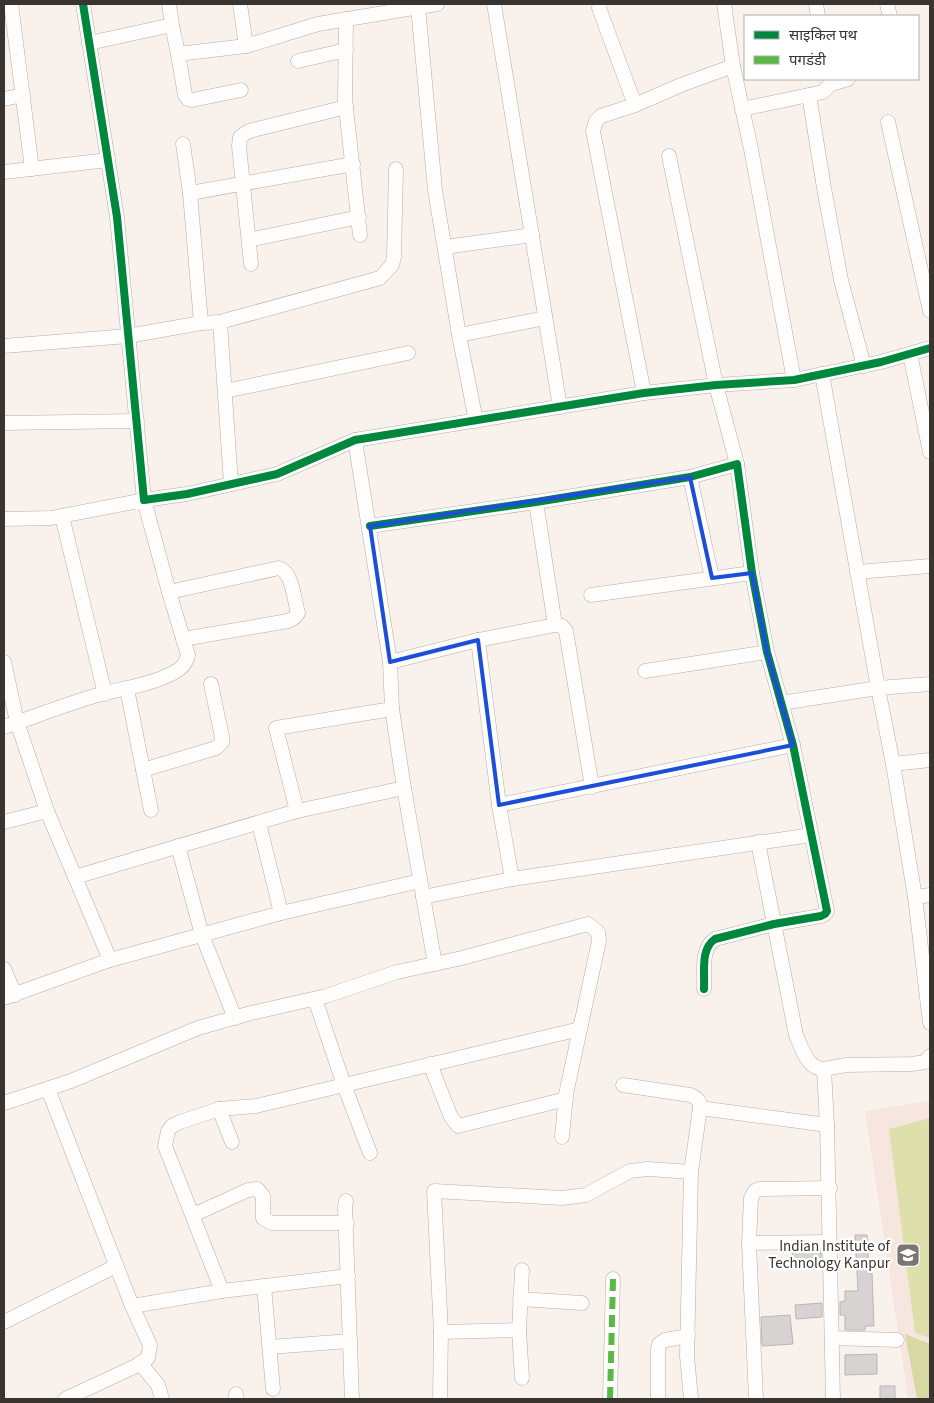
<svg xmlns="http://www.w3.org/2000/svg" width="934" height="1403" font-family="'Source Sans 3','Noto Sans Devanagari',sans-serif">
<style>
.education{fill:#f7e6df}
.green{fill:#dee0ab}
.forest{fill:#d7d9a3}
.building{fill:#d7d3d3;stroke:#bab6b6}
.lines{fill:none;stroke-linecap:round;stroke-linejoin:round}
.minor-casing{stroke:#b3ada9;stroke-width:15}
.minor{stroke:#fefdfc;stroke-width:14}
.quiet{stroke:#58b947;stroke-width:6;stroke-dasharray:12 6;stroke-linecap:butt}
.cycleway-casing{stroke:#fff;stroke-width:11}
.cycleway{stroke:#00873e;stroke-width:8}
.marked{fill:none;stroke:#1d4ed8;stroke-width:4;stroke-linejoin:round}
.labels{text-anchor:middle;stroke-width:4.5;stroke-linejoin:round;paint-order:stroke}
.poi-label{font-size:15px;fill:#393430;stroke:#fff;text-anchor:end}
</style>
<rect width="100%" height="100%" fill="#f9f2ec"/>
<path class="education" d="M930 1101V1399H908L865 1111Z"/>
<path class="green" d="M930 1118V1338L915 1333 889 1129Z"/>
<path class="forest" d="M905 1334 930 1344V1399H917Z"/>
<g class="building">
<path d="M855 1235H867L869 1274 872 1273 874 1326H865V1330H845V1315H840V1302L845 1301V1291H858Z"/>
<path d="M792 1251H821V1263L793 1265Z"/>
<path d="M822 1303V1317L796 1319 795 1305Z"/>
<path d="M790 1315 793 1344 762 1346 761 1317Z"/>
<path d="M877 1354V1374L845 1375V1355Z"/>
<rect x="880" y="1386" width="15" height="13"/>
</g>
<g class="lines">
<g class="minor-casing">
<g id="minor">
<path d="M83 4 117 217 144 500 187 494 277 474 355 440 644 393 716 385 794 380 881 362 930 348"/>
<path d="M240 4 246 46"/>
<path d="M494 4 560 407"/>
<path d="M600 4 599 8 635 105 681 85 733 66"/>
<path d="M724 4 733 66 751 149 794 380"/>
<path d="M816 4 818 16"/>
<path d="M887 4 890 16"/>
<path d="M4 5 11 4 32 169"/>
<path d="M418 7 435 190 459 335 476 421"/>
<path d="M346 19 345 99 360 235"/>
<path d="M172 25 178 54 246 46 318 24 437 4"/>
<path d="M89 43 172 25 169 4"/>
<path d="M178 54 185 95 188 99 192 100 241 90"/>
<path d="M298 61 346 50"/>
<path d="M830 79 831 84 823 92 809 95 824 188 841 280 864 366"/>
<path d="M831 84 848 79"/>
<path d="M4 99 23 95"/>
<path d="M635 105 601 116 596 121 593 131 644 393"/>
<path d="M742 109 809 95"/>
<path d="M888 122 930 311"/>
<path d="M183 144 190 193 201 323"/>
<path d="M669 156 716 385 737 464"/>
<path d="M4 172 108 160"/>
<path d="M190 193 353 164"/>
<path d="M249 240 359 217"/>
<path d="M445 247 532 235"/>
<path d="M251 264 239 146 240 137 249 131 346 107"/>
<path d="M220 322 231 484"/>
<path d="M459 335 545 318"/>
<path d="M4 346 128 336 201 323 220 322 380 278 392 265 394 257 396 169"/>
<path d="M910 354 930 452"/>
<path d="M822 374 878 688 893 764 915 897 930 1023"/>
<path d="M225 391 408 353"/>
<path d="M4 423 137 421"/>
<path d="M355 440 390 662 392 709 404 788 435 964"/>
<path d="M690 477 712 578"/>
<path d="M536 502 555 625"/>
<path d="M62 516 105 694"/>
<path d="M4 519 51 518 144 500 169 592 188 655C186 665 180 670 171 674 151 684 127 688 105 693 71 702 37 716 4 727"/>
<path d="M370 526 536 502 690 477 737 464 752 573 767 652 793 745 827 911 825 914 821 916 774 924 715 939C700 949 705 973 704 989"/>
<path d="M857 572 930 566"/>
<path d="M169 592 279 568C293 573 294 600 298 613L294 618 288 621 183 639"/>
<path d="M591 595 752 573"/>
<path d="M4 662 17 722 47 811 75 877 297 811 276 728 392 709"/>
<path d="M390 662 478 640"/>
<path d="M645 671 767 652"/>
<path d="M127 689 151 810"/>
<path d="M781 703 878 688 930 684"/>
<path d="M893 764 930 760"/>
<path d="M143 770 216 748 222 742V737L211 684"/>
<path d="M499 805 478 640 555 625 562 626 566 631 592 787"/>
<path d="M297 811 404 788"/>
<path d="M4 822 47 811"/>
<path d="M259 823 281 913"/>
<path d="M758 842 796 1035C802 1048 807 1069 824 1069"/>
<path d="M178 846 202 935 235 1018"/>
<path d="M75 877 110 960"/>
<path d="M512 879 499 805 793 745"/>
<path d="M423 897 512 879 811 835"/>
<path d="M915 897 930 895"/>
<path d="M4 969 15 995"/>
<path d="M4 998 110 960 281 913 420 881"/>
<path d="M315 999 344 1085 370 1153"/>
<path d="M430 1064 451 1117 458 1126 566 1099"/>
<path d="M48 1089 132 1306"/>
<path d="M4 1103 71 1081 198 1028 251 1013 326 996 397 972 462 958 588 924 598 932 599 941 566 1094 562 1137"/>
<path d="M700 1108 827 1125 824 1069 846 1065 912 1064 925 1062 930 1056"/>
<path d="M219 1109 232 1142"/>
<path d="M827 1125 833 1399"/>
<path d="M346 1201 345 1207 352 1399"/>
<path d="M193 1215 248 1190 257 1189 263 1196V1218L271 1223H347"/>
<path d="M749 1243 751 1198 755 1191 759 1189 830 1188"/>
<path d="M522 1270 519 1330 522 1378"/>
<path d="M264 1286 273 1389"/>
<path d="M222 1291 165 1146 168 1131 172 1126 180 1122 219 1109 256 1106 580 1029"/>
<path d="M520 1299 582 1303"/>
<path d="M4 1322 116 1266"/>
<path d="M441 1332 519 1330"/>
<path d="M832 1338 897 1340"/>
<path d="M270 1347 350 1341"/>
<path d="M140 1363 158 1385 162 1399"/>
<path d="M236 1394V1399"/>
<path d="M65 1399 136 1366 148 1358 150 1345 132 1306 222 1291 348 1276"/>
<path d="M440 1399 441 1332 434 1191 562 1198 586 1195 630 1171 648 1169 691 1172 700 1108C700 1100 697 1098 690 1095L623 1085"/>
<path d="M610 1399 613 1279"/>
<path d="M658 1399V1349L659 1344 665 1340 688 1336"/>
<path d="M691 1399 687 1356 691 1172"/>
<path d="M756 1399 749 1243 829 1242"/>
</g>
</g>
<use href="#minor" class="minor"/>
<path class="quiet" d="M610 1399 613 1279"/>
<g class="cycleway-casing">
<g id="cycleway">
<path d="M83 4 117 217 144 500 187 494 277 474 355 440 644 393 716 385 794 380 881 362 930 348"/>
<path d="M370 526 536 502 690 477 737 464 752 573 767 652 793 745 827 911 825 914 821 916 774 924 715 939C700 949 705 973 704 989"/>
</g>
</g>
<use href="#cycleway" class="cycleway"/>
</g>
<path class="marked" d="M690 477 712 578 752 573 767 652 793 745 499 805 478 640 390 662 370 526Z"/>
<defs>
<g id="university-square" transform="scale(1.25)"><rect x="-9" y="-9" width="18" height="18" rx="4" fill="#7c7672" stroke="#fff"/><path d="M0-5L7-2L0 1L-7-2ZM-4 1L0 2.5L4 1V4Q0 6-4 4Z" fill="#fff"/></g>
</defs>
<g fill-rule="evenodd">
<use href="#university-square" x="908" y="1255"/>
</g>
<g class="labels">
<g class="poi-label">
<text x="890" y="1251">Indian Institute of<tspan x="890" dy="17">Technology Kanpur</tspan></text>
</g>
</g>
<rect width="934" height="1403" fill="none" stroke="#393430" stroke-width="10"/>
<rect x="744" y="15" width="175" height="65" fill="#ffffff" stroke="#b0aeac"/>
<rect x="754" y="31" width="25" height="8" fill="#00873e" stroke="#b0aeac"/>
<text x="789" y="40" font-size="15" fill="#393430">साइकिल पथ</text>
<rect x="754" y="56" width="25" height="8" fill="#58b947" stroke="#b0aeac"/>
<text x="789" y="65" font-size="15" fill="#393430">पगडंडी</text>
</svg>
